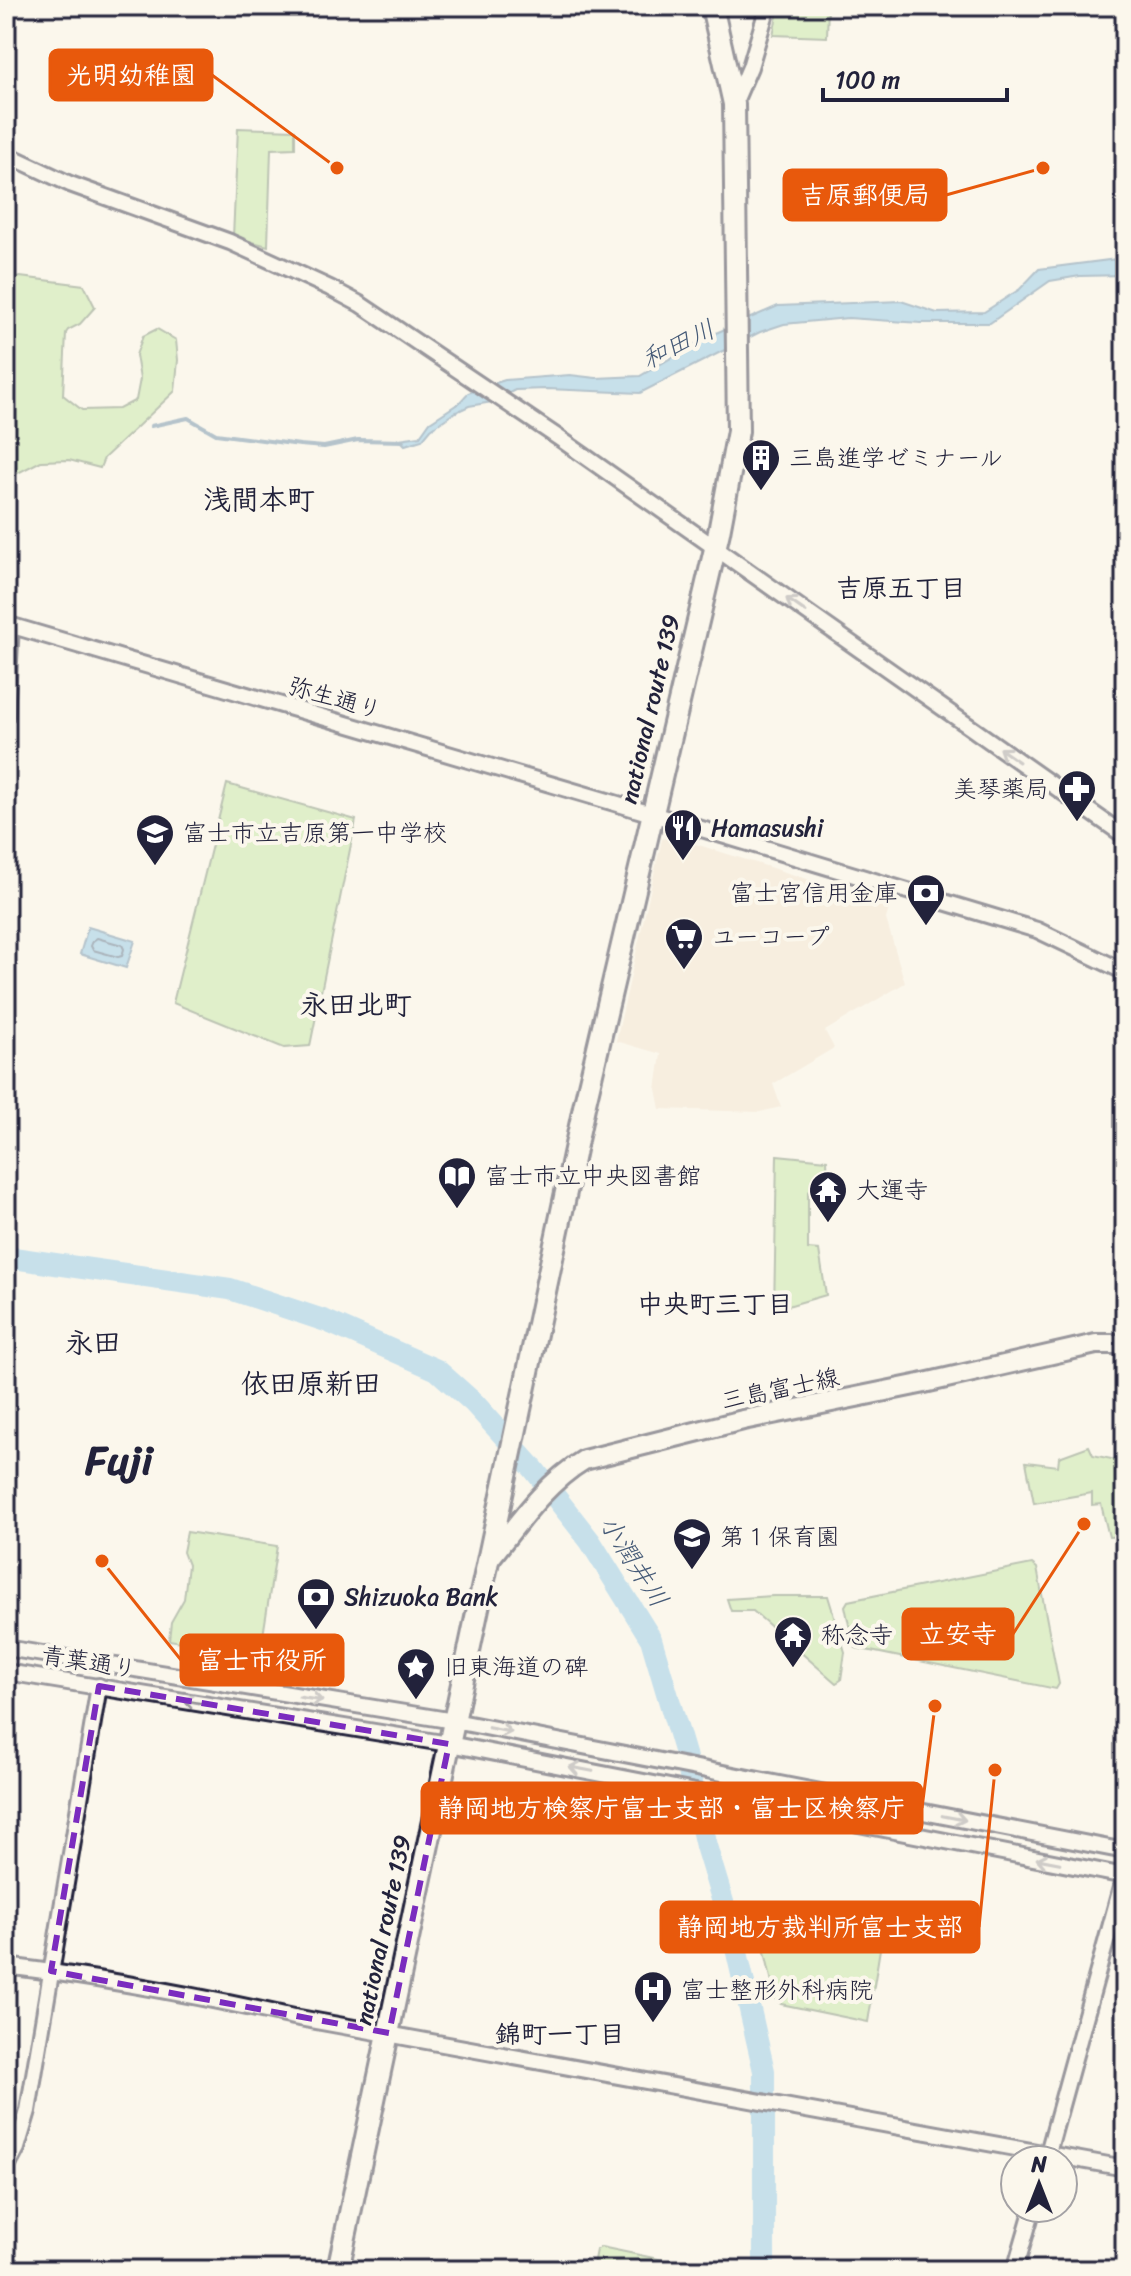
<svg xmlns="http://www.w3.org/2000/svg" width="1131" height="2276" font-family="Sriracha,'Klee One',sans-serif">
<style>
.built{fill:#f1e2cf}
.green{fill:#bee5a0;stroke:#70846e;stroke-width:2}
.water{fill:#87c3e7;stroke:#5f83a2;stroke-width:2}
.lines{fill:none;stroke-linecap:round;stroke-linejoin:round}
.shore{stroke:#4a6280;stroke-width:2}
.stream{stroke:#5f83a2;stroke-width:4}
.river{stroke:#87c3e7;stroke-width:22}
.tertiary-casing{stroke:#22223b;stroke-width:20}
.primary-casing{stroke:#22223b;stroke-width:24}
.trunk-casing{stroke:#22223b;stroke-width:26}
.tertiary{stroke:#fbf7ec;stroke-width:14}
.primary{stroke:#fbf7ec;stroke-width:18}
.trunk{stroke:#fbf7ec;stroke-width:20}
.oneway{stroke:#99979c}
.marked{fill:none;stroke:#7b2cbf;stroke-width:6;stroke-dasharray:16 10;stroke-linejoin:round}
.labels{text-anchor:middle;stroke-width:8;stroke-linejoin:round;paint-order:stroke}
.poi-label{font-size:24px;fill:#22223b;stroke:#fbf7ec;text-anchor:start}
.street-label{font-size:24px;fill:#22223b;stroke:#fbf7ec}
.water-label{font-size:26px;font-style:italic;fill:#455a77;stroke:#fbf7ec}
.neighbourhood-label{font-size:26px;font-weight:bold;fill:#22223b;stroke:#fbf7ec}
.quarter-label{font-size:28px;font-weight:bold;fill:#22223b;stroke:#fbf7ec}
.town-label{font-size:40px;font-weight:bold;fill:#22223b;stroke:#fbf7ec}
.leader{fill:none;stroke:#e8590c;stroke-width:3}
.callout-dot{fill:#e8590c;stroke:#fbf7ec;stroke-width:3}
.callout{fill:#e8590c;stroke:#e8590c;stroke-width:3}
.callout-label{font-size:26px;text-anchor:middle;font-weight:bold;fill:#fff}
</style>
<rect width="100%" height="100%" fill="#fbf7ec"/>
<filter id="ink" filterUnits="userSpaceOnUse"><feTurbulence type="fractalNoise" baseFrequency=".0125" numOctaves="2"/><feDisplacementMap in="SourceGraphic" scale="16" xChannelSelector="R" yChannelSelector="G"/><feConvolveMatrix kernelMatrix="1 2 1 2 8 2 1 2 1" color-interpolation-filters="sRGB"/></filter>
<g filter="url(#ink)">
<path class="built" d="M670 836 890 905 886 919 905 983 825 1031 834 1048 773 1084 781 1107 760 1112 660 1109 656 1089 661 1054 616 1041 662 839Z"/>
<g class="green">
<path d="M779 6H828L827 37 773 35Z"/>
<path d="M238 128 295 130V148L271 149 268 246 233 237Z"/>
<path d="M20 277 84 285 95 307 80 324 68 330 66 333 63 395 82 410 119 409 136 400 140 379 136 355 143 336 157 329 176 340 178 360 175 391 104 458 100 468 69 460 41 461 16 474 15 465 6 462V281Z"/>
<path d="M227 784 356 820 310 1046 284 1048 173 1003Z"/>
<path d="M777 1155 827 1160 828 1185 808 1192V1249L819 1250 826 1295 774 1310Z"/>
<path d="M1089 1446 1093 1455 1125 1462V1536L1109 1537 1101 1504 1092 1505V1493L1034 1503 1026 1462 1058 1466 1059 1457Z"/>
<path d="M187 1532 277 1546 260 1655 169 1640 171 1622 184 1599 188 1565 183 1552Z"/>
<path d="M1032 1564 1037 1568 1059 1684 1056 1689 856 1648 853 1644 845 1606 848 1601Z"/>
<path d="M773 1596H828L845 1652 841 1680 836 1683 753 1611H731L727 1599Z"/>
<path d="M766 1927 880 1949 868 2022 781 2004 776 2000 760 1930Z"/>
<path d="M601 2247 678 2263 677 2270H592L596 2250Z"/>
</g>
<g class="water">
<path d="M1125 258V275L1080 276 1050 281 990 323H921L848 318 784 324 760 332 640 393 547 389 515 390 492 402 469 406 454 413 431 429 422 440 405 445 399 439 420 436 430 422 459 403 468 393 489 385 505 380 570 375 596 378 640 376 709 336 778 306 901 301 937 313 984 312 1020 289 1039 269Z"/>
<path d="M88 927 135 941 126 968 80 954Z"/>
</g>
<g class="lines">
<path class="shore" d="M97 938 122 945 124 949 122 956 118 957 93 950 91 946 93 941Z"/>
<path class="stream" d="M151 426 188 418 216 434 300 445 324 447 358 440 403 441"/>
<path class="river" d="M6 1257 230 1289 326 1321 437 1370 474 1403 532 1467 590 1541 651 1639 685 1754 706 1846 733 1935 764 2071V2270"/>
<g class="tertiary-casing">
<g id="tertiary">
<path d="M734 104 750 67 768 6"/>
<path d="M6 154 70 184 230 242 330 288 360 304 559 438 1125 836"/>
<path d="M6 624 652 814 1037 930 1125 972"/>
<path d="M6 716 11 625"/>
<path d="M6 1648 454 1721 1125 1851"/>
<path d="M6 1672 449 1744 1125 1876"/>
<path d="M6 1966C103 1978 199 1996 294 2017L1125 2168"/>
<path d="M1046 2160 1125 1873"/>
<path d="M6 2169 17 2148 28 2111 99 1686"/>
<path d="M1015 2270 1033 2208"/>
</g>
</g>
<g class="primary-casing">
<path id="primary" d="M488 1561C517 1525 544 1484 584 1460L743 1420 920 1384 1096 1344H1125"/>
</g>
<g class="trunk-casing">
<path id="trunk" d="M338 2270 584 1107 719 532 738 431 734 104 712 6"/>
</g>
<use href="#tertiary" class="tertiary"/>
<use href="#primary" class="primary"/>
<use href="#trunk" class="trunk"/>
</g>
<defs><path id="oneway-shaft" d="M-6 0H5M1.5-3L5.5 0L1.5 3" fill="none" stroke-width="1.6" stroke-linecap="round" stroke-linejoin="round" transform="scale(2)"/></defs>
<g class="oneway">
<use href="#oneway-shaft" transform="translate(796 605) rotate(-145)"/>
<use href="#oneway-shaft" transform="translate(1009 755) rotate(-145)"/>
<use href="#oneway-shaft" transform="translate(311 1699) rotate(9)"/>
<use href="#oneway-shaft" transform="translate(195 1702) rotate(-170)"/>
<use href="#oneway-shaft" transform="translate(500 1730) rotate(11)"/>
<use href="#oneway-shaft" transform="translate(581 1769) rotate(-169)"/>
<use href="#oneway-shaft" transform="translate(954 1818) rotate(11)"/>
<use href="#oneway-shaft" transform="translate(1048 1861) rotate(-169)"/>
</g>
</g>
<path d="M0 0H1131V2276H0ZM99 1686 449 1744 389 2033 51 1971Z" fill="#fbf7ec" fill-opacity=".55" fill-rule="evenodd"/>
<path class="marked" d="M99 1686 449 1744 389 2033 51 1971Z"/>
<defs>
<g id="building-pin" transform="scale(2)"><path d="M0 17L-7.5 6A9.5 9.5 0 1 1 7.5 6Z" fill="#22223b" stroke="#fbf7ec"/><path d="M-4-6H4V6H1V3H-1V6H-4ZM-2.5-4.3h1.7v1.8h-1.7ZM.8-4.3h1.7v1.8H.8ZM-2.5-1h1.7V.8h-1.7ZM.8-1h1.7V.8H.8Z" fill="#fff"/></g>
<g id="pharmacy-pin" transform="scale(2)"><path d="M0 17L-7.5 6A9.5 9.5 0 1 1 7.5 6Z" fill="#22223b" stroke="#fbf7ec"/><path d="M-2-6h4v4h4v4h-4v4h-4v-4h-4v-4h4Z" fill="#fff"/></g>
<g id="restaurant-pin" transform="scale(2)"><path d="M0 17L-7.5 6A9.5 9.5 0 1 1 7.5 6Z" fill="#22223b" stroke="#fbf7ec"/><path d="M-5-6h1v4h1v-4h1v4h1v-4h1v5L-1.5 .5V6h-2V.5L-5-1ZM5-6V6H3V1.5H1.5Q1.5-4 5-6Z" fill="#fff"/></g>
<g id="school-pin" transform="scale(2)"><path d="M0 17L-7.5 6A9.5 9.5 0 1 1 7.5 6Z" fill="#22223b" stroke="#fbf7ec"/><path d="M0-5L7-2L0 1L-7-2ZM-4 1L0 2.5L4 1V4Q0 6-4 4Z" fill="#fff"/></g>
<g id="bank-pin" transform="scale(2)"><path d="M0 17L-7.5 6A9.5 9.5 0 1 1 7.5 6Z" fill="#22223b" stroke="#fbf7ec"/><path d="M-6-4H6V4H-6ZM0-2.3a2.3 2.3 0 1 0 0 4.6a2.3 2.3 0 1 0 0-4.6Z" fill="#fff"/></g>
<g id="supermarket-pin" transform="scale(2)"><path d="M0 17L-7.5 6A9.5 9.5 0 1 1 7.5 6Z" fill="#22223b" stroke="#fbf7ec"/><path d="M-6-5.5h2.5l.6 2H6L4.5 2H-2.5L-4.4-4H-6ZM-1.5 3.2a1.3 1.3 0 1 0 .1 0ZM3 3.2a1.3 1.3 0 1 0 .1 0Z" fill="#fff"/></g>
<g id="library-pin" transform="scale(2)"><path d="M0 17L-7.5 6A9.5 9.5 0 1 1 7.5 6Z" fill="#22223b" stroke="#fbf7ec"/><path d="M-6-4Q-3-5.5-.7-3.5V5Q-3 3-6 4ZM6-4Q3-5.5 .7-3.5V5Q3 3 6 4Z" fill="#fff"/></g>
<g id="temple-pin" transform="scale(2)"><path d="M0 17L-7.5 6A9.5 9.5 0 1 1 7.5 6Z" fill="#22223b" stroke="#fbf7ec"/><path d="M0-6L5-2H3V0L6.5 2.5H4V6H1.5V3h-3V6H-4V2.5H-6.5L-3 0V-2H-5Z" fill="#fff"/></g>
<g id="sight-pin" transform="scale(2)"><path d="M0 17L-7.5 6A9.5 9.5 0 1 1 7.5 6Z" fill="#22223b" stroke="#fbf7ec"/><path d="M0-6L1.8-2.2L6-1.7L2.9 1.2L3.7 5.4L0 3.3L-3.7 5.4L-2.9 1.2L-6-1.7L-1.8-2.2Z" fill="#fff"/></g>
<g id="hospital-pin" transform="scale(2)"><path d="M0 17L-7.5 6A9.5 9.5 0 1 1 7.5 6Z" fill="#22223b" stroke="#fbf7ec"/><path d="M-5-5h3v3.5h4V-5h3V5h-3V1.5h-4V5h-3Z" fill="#fff"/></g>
</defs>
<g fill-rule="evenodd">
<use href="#building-pin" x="761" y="458"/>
<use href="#pharmacy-pin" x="1077" y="789"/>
<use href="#restaurant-pin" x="683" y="828"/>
<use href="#school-pin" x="155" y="833"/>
<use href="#bank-pin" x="926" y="893"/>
<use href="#supermarket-pin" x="684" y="937"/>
<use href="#library-pin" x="457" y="1176"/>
<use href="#temple-pin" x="828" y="1190"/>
<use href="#school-pin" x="692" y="1537"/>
<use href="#bank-pin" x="316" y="1597"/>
<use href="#temple-pin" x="793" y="1635"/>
<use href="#sight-pin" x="416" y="1667"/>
<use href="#hospital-pin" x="653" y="1990"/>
</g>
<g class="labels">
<g class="poi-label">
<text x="789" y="466">三島進学ゼミナール</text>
<text x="1049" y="797" text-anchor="end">美琴薬局</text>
<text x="711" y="836">Hamasushi</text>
<text x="183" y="841">富士市立吉原第一中学校</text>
<text x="898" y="901" text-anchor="end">富士宮信用金庫</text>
<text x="712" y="945">ユーコープ</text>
<text x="485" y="1184">富士市立中央図書館</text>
<text x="856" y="1198">大運寺</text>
<text x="720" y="1545">第１保育園</text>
<text x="344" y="1605">Shizuoka Bank</text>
<text x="821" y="1643">称念寺</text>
<text x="444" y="1675">旧東海道の碑</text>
<text x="681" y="1998">富士整形外科病院</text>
</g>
<g class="street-label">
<text transform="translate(335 698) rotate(16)" y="8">弥生通り</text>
<text transform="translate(650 709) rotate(-77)" y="8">national route 139</text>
<text transform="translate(780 1389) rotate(-12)" y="8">三島富士線</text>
<text transform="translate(89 1662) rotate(9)" y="8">青葉通り</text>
<text transform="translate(383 1930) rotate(-78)" y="8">national route 139</text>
</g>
<g class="water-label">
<text transform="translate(678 344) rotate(-26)" y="9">和田川</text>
<text transform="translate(634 1561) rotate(57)" y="9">小潤井川</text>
</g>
<g class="neighbourhood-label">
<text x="901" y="597">吉原五丁目</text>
<text x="715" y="1313">中央町三丁目</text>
<text x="560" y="2043">錦町一丁目</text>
</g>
<g class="quarter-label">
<text x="259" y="509">浅間本町</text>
<text x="356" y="1014">永田北町</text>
<text x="93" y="1352">永田</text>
<text x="311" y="1393">依田原新田</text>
</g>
<g class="town-label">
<text x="119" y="1474">Fuji</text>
</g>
</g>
<path class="leader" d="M337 168L212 75M1043 168L946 195M1084 1524L1013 1634M102 1561L181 1660M935 1706L922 1808M995 1770L979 1927"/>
<g class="callout-dot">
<circle cx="337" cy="168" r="8"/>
<circle cx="1043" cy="168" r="8"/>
<circle cx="1084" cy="1524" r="8"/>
<circle cx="102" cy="1561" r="8"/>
<circle cx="935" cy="1706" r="8"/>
<circle cx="995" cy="1770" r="8"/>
</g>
<g class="callout">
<rect x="50" y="50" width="162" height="50" rx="8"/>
<rect x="784" y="170" width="162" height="50" rx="8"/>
<rect x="903" y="1609" width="110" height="50" rx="8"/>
<rect x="181" y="1635" width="162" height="50" rx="8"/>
<rect x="422" y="1783" width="500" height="50" rx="8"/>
<rect x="661" y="1902" width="318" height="50" rx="8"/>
</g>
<g class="callout-label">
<text x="131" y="84">光明幼稚園</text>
<text x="865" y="204">吉原郵便局</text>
<text x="958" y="1643">立安寺</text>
<text x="262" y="1669">富士市役所</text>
<text x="672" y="1817">静岡地方検察庁富士支部・富士区検察庁</text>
<text x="820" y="1936">静岡地方裁判所富士支部</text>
</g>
<rect width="1131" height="2276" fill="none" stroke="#fbf7ec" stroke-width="32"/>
<rect x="16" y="16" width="1099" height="2244" fill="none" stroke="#22223b" stroke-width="3" filter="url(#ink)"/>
<g transform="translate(1039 2184)"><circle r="38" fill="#fbf7ec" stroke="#a4a2a5" stroke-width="2"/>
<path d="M0-6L14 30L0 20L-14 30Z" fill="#22223b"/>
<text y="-12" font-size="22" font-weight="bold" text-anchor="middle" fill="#22223b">N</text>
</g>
<path d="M823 88v12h184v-12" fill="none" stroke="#22223b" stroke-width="4"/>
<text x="835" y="88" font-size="24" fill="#22223b" stroke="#fbf7ec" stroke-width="6" paint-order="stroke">100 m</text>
</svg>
